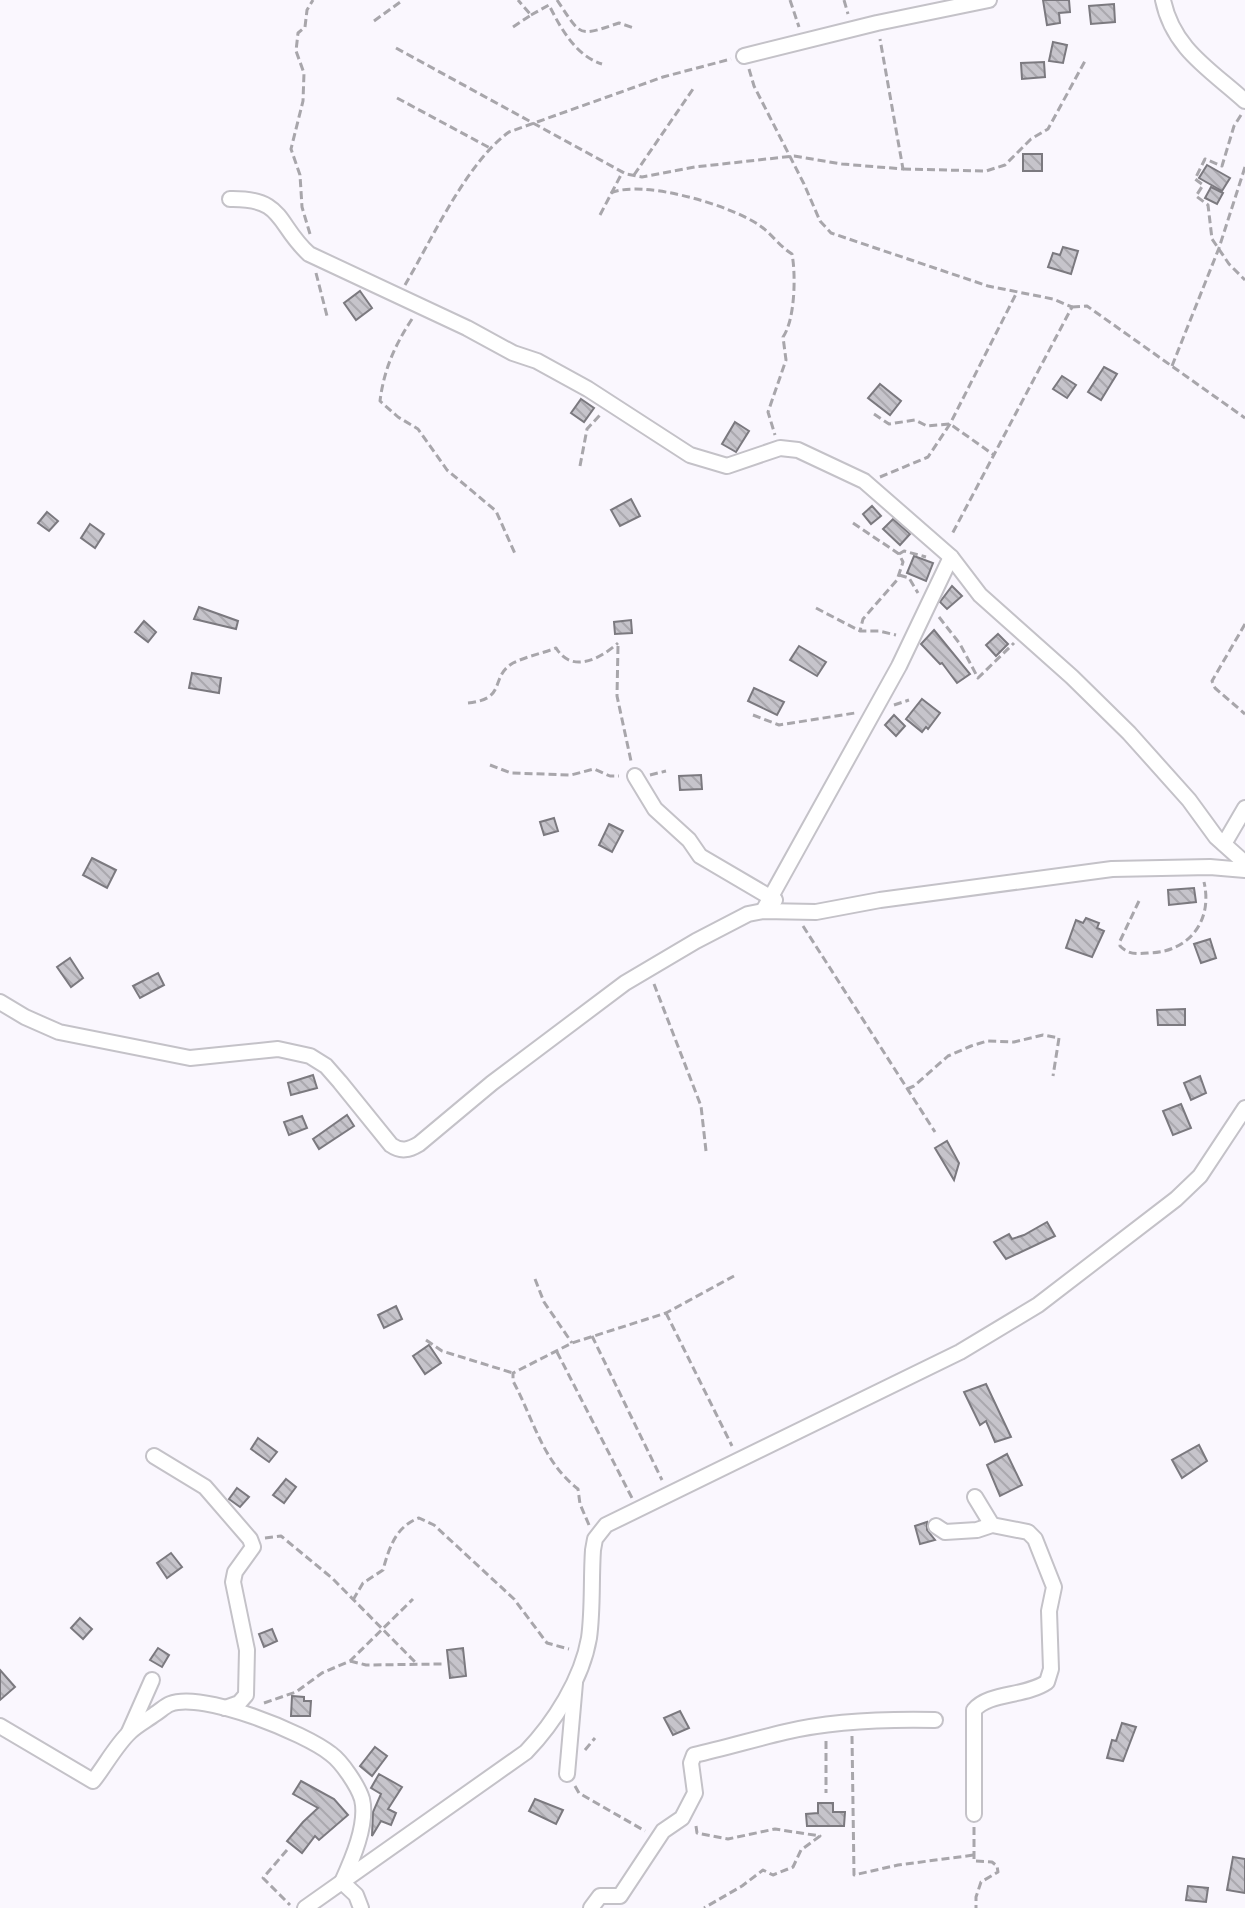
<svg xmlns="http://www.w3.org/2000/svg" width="1245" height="1908" font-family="'Public Sans',sans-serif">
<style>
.building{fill:url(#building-back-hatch);stroke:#7b797f;stroke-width:2}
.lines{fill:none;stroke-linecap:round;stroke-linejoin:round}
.minor-casing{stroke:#c4c2c8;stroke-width:18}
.path{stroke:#a8a6ab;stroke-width:3;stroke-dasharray:8 4;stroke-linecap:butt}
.minor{stroke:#fff;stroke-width:14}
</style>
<defs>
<pattern id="building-back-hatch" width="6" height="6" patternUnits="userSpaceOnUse" patternTransform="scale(2)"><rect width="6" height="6" fill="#c6c4cb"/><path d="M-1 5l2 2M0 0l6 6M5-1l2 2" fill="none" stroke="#aaa8ae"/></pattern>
</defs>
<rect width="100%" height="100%" fill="#faf7fe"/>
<g class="building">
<path d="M1043 0H1069L1070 12 1059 13 1060 23 1047 25Z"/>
<path d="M1114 4 1115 22 1091 24 1089 6Z"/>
<path d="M1053 42 1067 45 1063 63 1049 61Z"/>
<path d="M1044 62 1045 77 1022 79 1021 63Z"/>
<rect x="1023" y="154" width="19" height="17"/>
<path d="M1207 165 1230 178 1222 191 1199 178Z"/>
<path d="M1211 187 1223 193 1217 204 1205 198Z"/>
<path d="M1063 247 1078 251 1071 274 1048 267 1053 253 1060 255Z"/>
<path d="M360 291 372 308 356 320 344 303Z"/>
<path d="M1104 367 1117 374 1101 400 1088 392Z"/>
<path d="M1062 376 1076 385 1067 398 1053 389Z"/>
<path d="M880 384 901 401 890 415 868 398Z"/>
<path d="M581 399 594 408 584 422 571 413Z"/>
<path d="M735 422 749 431 736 452 722 444Z"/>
<path d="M631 499 640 516 620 526 611 510Z"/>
<path d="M872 506 881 516 871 524 863 514Z"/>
<path d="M47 512 58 521 49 531 38 523Z"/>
<path d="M893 519 910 534 900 545 883 529Z"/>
<path d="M90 524 104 534 95 548 81 538Z"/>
<path d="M914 556 933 563 926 581 907 573Z"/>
<path d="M952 586 962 596 947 609 940 602Z"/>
<path d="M199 607 238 621 236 629 194 619Z"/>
<path d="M631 620 632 633 615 634 614 622Z"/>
<path d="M144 621 156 632 148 642 135 632Z"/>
<path d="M934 630 970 674 957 683 942 663 940 664 921 644Z"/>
<path d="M998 634 1008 644 996 656 986 645Z"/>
<path d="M799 646 826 662 817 676 790 660Z"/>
<path d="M192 673 221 678 219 693 189 688Z"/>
<path d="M754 688 784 702 777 715 748 701Z"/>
<path d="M922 699 940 713 928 729 926 727 922 732 906 719Z"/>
<path d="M894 715 905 726 896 736 885 725Z"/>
<path d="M701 775 702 789 680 790 679 776Z"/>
<path d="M554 818 558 831 544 835 540 822Z"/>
<path d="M609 824 623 831 612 852 599 845Z"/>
<path d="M92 858 116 870 107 888 83 875Z"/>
<path d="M1194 888 1196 902 1169 905 1168 890Z"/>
<path d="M1086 918 1099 923 1097 928 1104 931 1092 957 1066 948 1076 920 1083 923Z"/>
<path d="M1210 939 1216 958 1201 963 1194 944Z"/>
<path d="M70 958 83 978 71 987 57 967Z"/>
<path d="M158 973 164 985 140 998 133 986Z"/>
<path d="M1185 1009V1025H1158L1157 1010Z"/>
<path d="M313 1075 317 1088 291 1095 288 1083Z"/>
<path d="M1200 1076 1206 1093 1191 1100 1184 1083Z"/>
<path d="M1181 1104 1191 1128 1173 1135 1163 1111Z"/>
<path d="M347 1115 354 1126 319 1149 313 1139Z"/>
<path d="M302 1116 307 1128 289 1135 284 1122Z"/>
<path d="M947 1141 959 1163 954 1180 935 1148Z"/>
<path d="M1047 1222 1055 1236 1006 1259 994 1242 1009 1234 1012 1239 1024 1235Z"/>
<path d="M396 1306 402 1319 384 1328 378 1315Z"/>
<path d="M429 1345 441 1363 425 1374 413 1356Z"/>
<path d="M986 1384 1011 1437 995 1442 986 1421 980 1425 964 1392Z"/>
<path d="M258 1438 277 1452 269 1462 251 1449Z"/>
<path d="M1199 1445 1207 1461 1182 1478 1172 1460Z"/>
<path d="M1007 1454 1022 1485 1000 1496 987 1465Z"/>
<path d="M286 1479 296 1487 284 1503 273 1495Z"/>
<path d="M237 1488 249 1497 240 1507 229 1499Z"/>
<path d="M927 1522V1530L935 1540 920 1544 915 1526Z"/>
<path d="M171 1553 182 1567 167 1578 157 1563Z"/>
<path d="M80 1618 92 1629 83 1639 71 1628Z"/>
<path d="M272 1629 277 1641 264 1647 259 1634Z"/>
<path d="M158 1648 169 1655 162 1667 150 1660Z"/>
<path d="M463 1648 466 1676 450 1678 447 1650Z"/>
<path d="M0 1670 15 1687 0 1700Z"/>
<path d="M292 1696 304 1697V1701H311L310 1716H291Z"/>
<path d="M680 1711 689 1728 673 1735 664 1718Z"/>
<path d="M1122 1723 1136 1727 1123 1761 1107 1758 1112 1740 1116 1741Z"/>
<path d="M375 1747 387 1756 372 1776 360 1766Z"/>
<path d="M379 1774 402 1787 388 1809 396 1813 391 1825 381 1821 372 1836 373 1812 381 1794 371 1788Z"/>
<path d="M301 1781 334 1799 348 1815 319 1840 315 1836 302 1853 287 1841 303 1822 318 1808 293 1794Z"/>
<path d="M535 1799 563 1810 556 1824 529 1811Z"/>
<path d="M818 1803H833V1812H845L844 1826H807L806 1814 818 1813Z"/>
<path d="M1233 1857 1245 1859V1893L1227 1890Z"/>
<path d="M1188 1886 1208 1888 1206 1902 1186 1900Z"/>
</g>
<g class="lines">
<g class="minor-casing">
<g id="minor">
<path d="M1163 0C1173 49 1211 70 1245 101"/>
<path d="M744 56 877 23 989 0"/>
<path d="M230 199C285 198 276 224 309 254L467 328 513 353 537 361 588 389 690 455 727 466 780 448 798 450 864 481 951 557 980 595 1072 677 1129 733 1189 800 1216 837 1245 863"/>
<path d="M635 776 655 809 689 840 700 856 775 900"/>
<path d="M1224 844 1245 808"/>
<path d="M763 911 899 666 951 557"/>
<path d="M0 1002 25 1017 59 1032 190 1058 278 1049 310 1056 326 1066 340 1082 391 1145C401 1152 409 1150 419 1144L492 1083 625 983 696 941 748 914 763 911 816 912 880 900 1112 869 1210 867 1245 870"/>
<path d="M154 1456 205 1487 250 1539 253 1547 235 1572 233 1582 247 1650 246 1695 239 1703 225 1708"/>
<path d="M975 1497 992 1525"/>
<path d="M936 1526 945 1532 977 1530 992 1525 1028 1532 1035 1539 1054 1587 1049 1611 1051 1669 1047 1682C1025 1697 989 1692 974 1710V1814"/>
<path d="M0 1726 93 1781C105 1766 116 1745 130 1732 137 1725 147 1720 155 1714 160 1711 165 1706 170 1704 202 1691 305 1733 331 1754 342 1762 358 1786 362 1799 368 1824 352 1860 342 1882L356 1895 361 1908"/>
<path d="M129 1732 152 1680"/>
<path d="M567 1774 575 1683"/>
<path d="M305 1908 526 1752C554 1723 582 1679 589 1638 593 1609 591 1580 593 1550L595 1539 606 1525 960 1352 1038 1305 1176 1199 1200 1176 1245 1108"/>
<path d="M591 1908 600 1896H620L663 1831 682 1818 695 1793 691 1763 694 1755C725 1748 755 1739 785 1732 831 1721 887 1719 935 1720"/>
</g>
</g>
<g class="path">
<path d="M557 0C582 37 577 37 619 23L634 28"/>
<path d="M790 0 799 27"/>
<path d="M844 0 848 14"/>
<path d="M531 15 549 5C561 29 576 56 602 64"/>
<path d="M374 21 403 0"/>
<path d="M513 27 531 15 518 0"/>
<path d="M396 48 626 174 642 177 695 167 794 156 842 164 903 169 880 39"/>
<path d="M749 69 754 86 804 184 820 221 831 233 988 286 1053 299 1072 307 951 536"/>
<path d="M397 98 490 148"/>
<path d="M1241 115 1234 126 1222 166 1205 159 1195 179 1203 185 1196 196 1208 205 1212 239 1229 264 1245 280"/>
<path d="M903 169 986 171 1005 165 1031 139 1048 129 1085 61"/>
<path d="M634 175 693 89"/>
<path d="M611 193C642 179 730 205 759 225 771 233 779 246 792 254 796 275 795 320 783 337L786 360 768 412 775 435"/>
<path d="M600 215 623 171"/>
<path d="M310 234 302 207 300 175 291 149 303 101 304 73 296 51 298 33 305 27 307 10 313 0"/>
<path d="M316 273 327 316"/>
<path d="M405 285C432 239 467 162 509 132L663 77 731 59"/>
<path d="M1072 307 1087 306 1245 418"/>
<path d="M412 319C395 345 384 369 380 401L398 417 418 429 447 470 496 511 516 556"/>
<path d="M1172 366 1219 248 1245 167"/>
<path d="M874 414 889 424 915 420 927 426 950 424 994 455"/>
<path d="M580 466 587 429 600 415"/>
<path d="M880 477 928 457 950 424 1017 292"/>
<path d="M853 523 899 554 903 562 897 580 863 619 860 631"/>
<path d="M899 554 904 551 926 557"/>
<path d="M899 575 909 578 918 593"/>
<path d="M816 608 860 631H879L896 635"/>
<path d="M939 617 960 644 978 678 1014 643"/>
<path d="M1245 624 1212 681 1215 688 1245 714"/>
<path d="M618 646 617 696 631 761"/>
<path d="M468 703C508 699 489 677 513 663 525 657 543 653 556 648 572 674 600 659 618 643"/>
<path d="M894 705 909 700"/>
<path d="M753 715 779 725 855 713"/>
<path d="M490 765 511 773 571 775 594 769 610 776H619"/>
<path d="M650 775 666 771"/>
<path d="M1139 901 1120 941V946C1129 955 1137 954 1149 953 1189 952 1213 921 1204 882"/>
<path d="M803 926 935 1132"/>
<path d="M654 984 701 1106 706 1151"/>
<path d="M907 1089 914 1086 948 1056 971 1046 987 1041 1014 1042 1043 1035 1059 1038 1053 1076"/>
<path d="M535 1279 544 1302 572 1343"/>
<path d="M666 1313 732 1446"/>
<path d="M592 1336 662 1480"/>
<path d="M426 1340 442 1351 513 1373"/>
<path d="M557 1352 632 1498"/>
<path d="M589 1525 580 1504 578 1489C542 1461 534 1420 513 1381V1373L572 1343 666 1313 734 1276"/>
<path d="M265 1538 281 1536 332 1578 417 1664"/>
<path d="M353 1600 363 1583 383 1570C389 1548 396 1526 419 1518L434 1525 514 1599 547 1643 569 1649"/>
<path d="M350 1661 366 1665 443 1664"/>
<path d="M264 1703 296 1692 322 1673 350 1661 413 1599"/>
<path d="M852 1736 854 1875 898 1865 974 1855"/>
<path d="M826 1741V1793"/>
<path d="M585 1750 595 1738"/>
<path d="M575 1786 579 1793 645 1831"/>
<path d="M696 1826 697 1833 728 1839 775 1829 820 1836 801 1850 793 1867 773 1875 763 1870 742 1886 704 1908"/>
<path d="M974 1827V1861L992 1862 997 1866 998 1872 981 1882 976 1897V1908"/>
<path d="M287 1850 263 1878 290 1905"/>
</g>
<use href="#minor" class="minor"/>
</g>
</svg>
